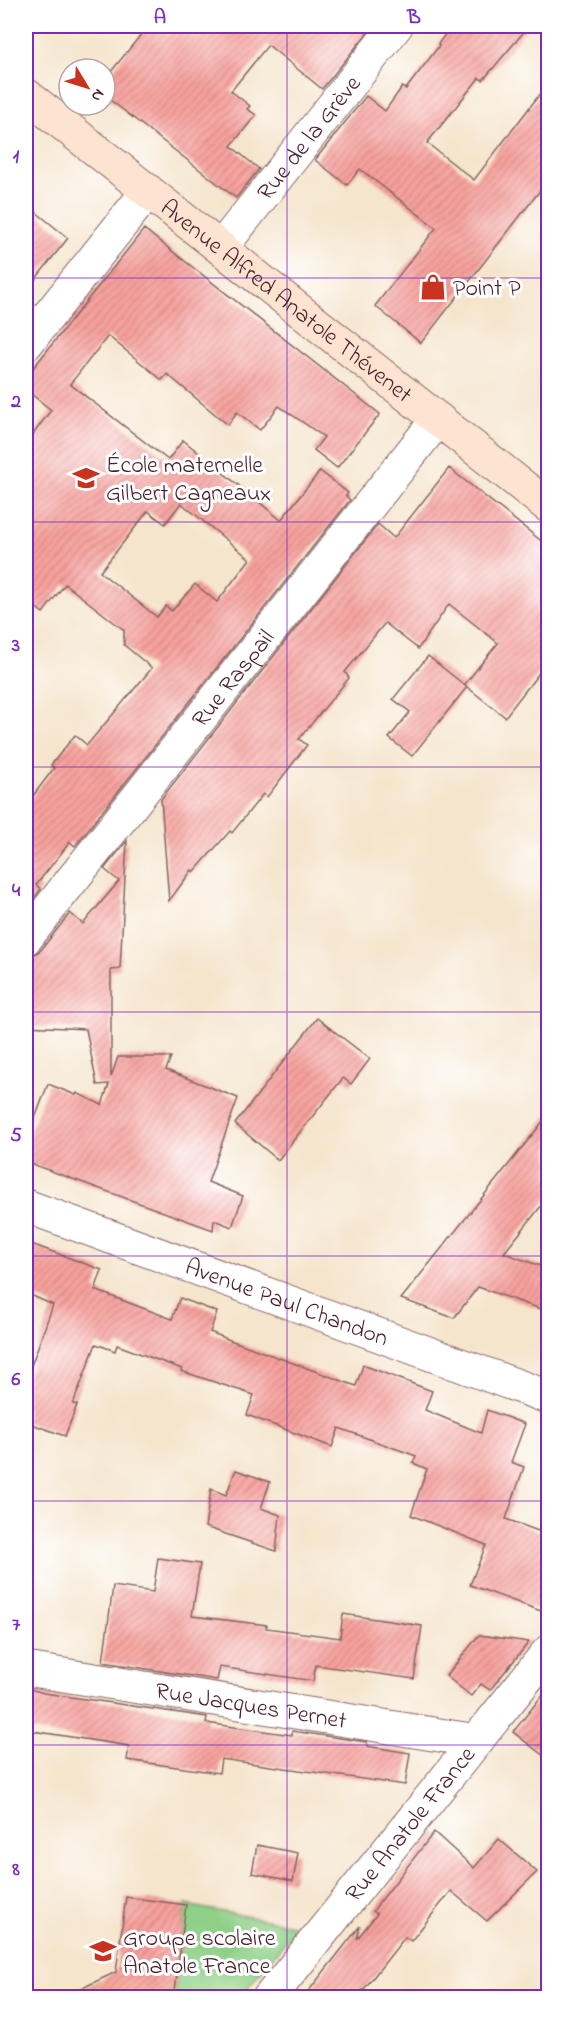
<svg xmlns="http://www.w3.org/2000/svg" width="574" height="2023" font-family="'Indie Flower',sans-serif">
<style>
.grass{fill:#8fd088;stroke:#6c785a;stroke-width:1.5}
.building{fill:url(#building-hatch);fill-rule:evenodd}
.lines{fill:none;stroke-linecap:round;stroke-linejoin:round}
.minor-casing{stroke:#866464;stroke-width:35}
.secondary-casing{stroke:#866464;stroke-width:35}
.minor{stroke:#fff;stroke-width:33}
.secondary{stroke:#fde4d0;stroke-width:33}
.grid{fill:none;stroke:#7b2cbf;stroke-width:1.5;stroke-opacity:0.55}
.labels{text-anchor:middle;stroke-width:6;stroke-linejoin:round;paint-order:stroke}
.street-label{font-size:24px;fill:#4a1f2b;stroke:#fff}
.poi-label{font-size:24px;fill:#4a1f2b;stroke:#fff;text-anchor:start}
.neatline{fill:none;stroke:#7b2cbf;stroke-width:2}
.grid-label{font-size:20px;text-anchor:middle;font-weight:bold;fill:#7b2cbf}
</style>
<defs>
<pattern id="building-hatch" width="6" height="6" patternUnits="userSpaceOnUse" patternTransform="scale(1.5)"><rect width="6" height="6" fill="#f8a29e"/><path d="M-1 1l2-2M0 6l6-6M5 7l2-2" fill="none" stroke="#cb8381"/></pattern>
</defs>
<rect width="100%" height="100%" fill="#fff"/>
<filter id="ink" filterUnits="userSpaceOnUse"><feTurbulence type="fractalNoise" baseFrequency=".0167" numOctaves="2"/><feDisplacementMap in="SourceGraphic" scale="12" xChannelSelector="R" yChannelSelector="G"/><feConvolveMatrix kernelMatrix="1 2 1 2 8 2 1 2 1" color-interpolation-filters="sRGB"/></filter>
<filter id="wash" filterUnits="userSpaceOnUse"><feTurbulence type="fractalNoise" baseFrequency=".008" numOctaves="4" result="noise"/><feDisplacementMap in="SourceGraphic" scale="24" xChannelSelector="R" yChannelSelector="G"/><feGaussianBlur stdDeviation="1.35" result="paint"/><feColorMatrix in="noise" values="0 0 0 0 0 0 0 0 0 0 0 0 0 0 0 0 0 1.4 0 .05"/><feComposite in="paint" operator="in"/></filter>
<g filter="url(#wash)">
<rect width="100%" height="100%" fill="#f5e5cd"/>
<path class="grass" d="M186 1905 298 1926 240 1997 174 1998Z"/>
<g id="blocks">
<g class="building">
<path d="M148 26H373L322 89 268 45 231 91 250 106 247 109 256 115 231 146 259 169 236 198 105 96V79Z"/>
<path d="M451 26H529L483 80 479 78 427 143 474 180 549 82V179L421 343 375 306 436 228 360 169 347 185 315 160 366 96 385 111 402 87 406 89 439 46 438 44Z"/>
<path d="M26 204 68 238 26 291Z"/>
<path d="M144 229 380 414 337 468 314 450 324 437 279 406 260 430 237 412 228 425 167 374 162 380 108 336 70 384 168 460 183 440 281 520 320 471 348 493 346 496 350 500 75 846 70 842 36 885 41 889 26 908V805L54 768 51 765 75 735 87 745 152 668 124 645V630L65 584 43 613 26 600V444L51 410 26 390V377ZM181 503 250 559 217 602 195 584 172 611 166 606 157 617 100 572 148 511 165 524Z"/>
<path d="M449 468 549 547V660L505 717 467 687 412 756 389 738 410 712 393 699 428 656 467 687 464 685 498 643 449 604 418 649 385 623 345 672 349 678 299 739 307 745 267 797 263 794 232 833 230 831 194 872 192 870 169 901 161 799 378 524 394 538Z"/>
<path d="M127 841 120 969 111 970V1077L118 1057H171L166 1070 238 1098 208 1182 243 1196 232 1227 214 1220 213 1230 26 1162V1142L48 1084 76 1095 77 1093 102 1105 109 1084 97 1085 86 1029 26 1026V956L33 955 41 950 70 913 83 924 119 881 104 869Z"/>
<path d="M317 1018 370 1059 351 1084 343 1078 278 1160 235 1124Z"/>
<path d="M549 1114V1196L504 1253 549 1269V1312L478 1287 454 1318 401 1299Z"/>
<path d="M26 1242 102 1270 95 1290 132 1304 172 1319 180 1298 217 1312 210 1332 230 1340 356 1386 363 1365 432 1391 425 1410 481 1433 487 1410 525 1424 511 1462 524 1467 506 1519 549 1535V1614L470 1585 486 1545 411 1515 427 1469 413 1463 416 1456 339 1428 332 1447 247 1415 254 1395 181 1371 182 1369 117 1345 115 1351 96 1344 73 1404 77 1405 65 1436 26 1422V1380L53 1305 26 1293Z"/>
<path d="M236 1470 270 1482 261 1508 280 1515 276 1551 205 1527 211 1489 226 1495Z"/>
<path d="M158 1558 200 1564 192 1616 267 1625 266 1628 340 1638 343 1614 422 1626 414 1679 316 1665 313 1681 220 1667 217 1680 103 1662 113 1586 153 1592Z"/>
<path d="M479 1635 529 1642 490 1690 481 1684 471 1696 446 1676Z"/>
<path d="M549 1687V1760L513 1732Z"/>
<path d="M26 1688 44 1693 207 1717 206 1723 292 1735V1731L367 1742V1746L410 1753 405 1785 221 1759 219 1773 127 1760 129 1746 26 1730Z"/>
<path d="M434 1832 474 1868 499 1839 537 1872 487 1921 451 1891 411 1941 405 1937 357 1998H303L360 1926 357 1939 377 1914 373 1911Z"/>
<path d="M257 1845 298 1853 293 1881 252 1873Z"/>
<path d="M126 1897 186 1905 174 1998H61L116 1972Z"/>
</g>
</g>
</g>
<g filter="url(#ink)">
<use href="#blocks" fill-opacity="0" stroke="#866464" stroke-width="1.5"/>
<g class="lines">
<g class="minor-casing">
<g id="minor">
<path id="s1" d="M221 248 396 26"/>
<path d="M26 344 148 191"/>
<path id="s2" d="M26 938 438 419"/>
<path id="s3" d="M26 1206 548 1397"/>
<path id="s4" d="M26 1669 477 1741"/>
<path id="s5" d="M269 1998 548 1652"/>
</g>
</g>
<g class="secondary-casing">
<g id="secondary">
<path id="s6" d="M26 95 548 506"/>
</g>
</g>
<use href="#minor" class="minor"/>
<use href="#secondary" class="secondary"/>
</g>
</g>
<path class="grid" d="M287 26V1998M26 278H548M26 522H548M26 767H548M26 1012H548M26 1256H548M26 1501H548M26 1745H548"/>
<defs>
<g id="shop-bare" transform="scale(2.07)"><path d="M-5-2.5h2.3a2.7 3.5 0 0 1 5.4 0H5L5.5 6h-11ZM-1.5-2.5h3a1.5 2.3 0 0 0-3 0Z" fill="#c8321e" stroke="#fff" stroke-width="2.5" paint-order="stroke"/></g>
<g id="school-bare" transform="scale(2.07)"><path d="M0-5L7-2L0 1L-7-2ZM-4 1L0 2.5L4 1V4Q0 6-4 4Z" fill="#c8321e" stroke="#fff" stroke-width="2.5" paint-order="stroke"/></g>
</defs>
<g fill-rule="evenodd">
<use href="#shop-bare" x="433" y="287"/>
<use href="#school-bare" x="86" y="478"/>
<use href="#school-bare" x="103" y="1951"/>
</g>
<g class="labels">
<g class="street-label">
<text dy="8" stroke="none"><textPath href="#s1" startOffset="141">Rue de la Grève</textPath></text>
<text dy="8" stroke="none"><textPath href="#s6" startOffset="332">Avenue Alfred Anatole Thévenet</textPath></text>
<text dy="8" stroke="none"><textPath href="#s2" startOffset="332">Rue Raspail</textPath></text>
<text dy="8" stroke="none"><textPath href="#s3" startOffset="278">Avenue Paul Chandon</textPath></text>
<text dy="8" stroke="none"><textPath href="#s4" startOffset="228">Rue Jacques Pernet</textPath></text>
<text dy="8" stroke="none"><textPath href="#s5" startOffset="224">Rue Anatole France</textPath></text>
</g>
<g class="poi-label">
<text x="453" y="295">Point P</text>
<text x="106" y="472">École maternelle<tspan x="106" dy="28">Gilbert Cagneaux</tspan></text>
<text x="123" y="1945">Groupe scolaire<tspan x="123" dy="28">Anatole France</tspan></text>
</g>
</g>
<rect width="574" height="2023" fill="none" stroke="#fff" stroke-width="66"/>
<g transform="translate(87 87) rotate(128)"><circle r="28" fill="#ffffff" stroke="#b7a5aa" stroke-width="1.5"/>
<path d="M0-4.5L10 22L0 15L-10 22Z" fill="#c8321e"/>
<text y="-9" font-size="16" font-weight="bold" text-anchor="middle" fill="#4a1f2b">N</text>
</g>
<rect x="33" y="33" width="508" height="1957" class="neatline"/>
<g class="grid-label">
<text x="160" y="23">A</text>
<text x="414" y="23">B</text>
<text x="16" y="162">1</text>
<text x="16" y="407">2</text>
<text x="16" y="651">3</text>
<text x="16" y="896">4</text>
<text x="16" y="1141">5</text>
<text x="16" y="1385">6</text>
<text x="16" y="1630">7</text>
<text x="16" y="1875">8</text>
</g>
</svg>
